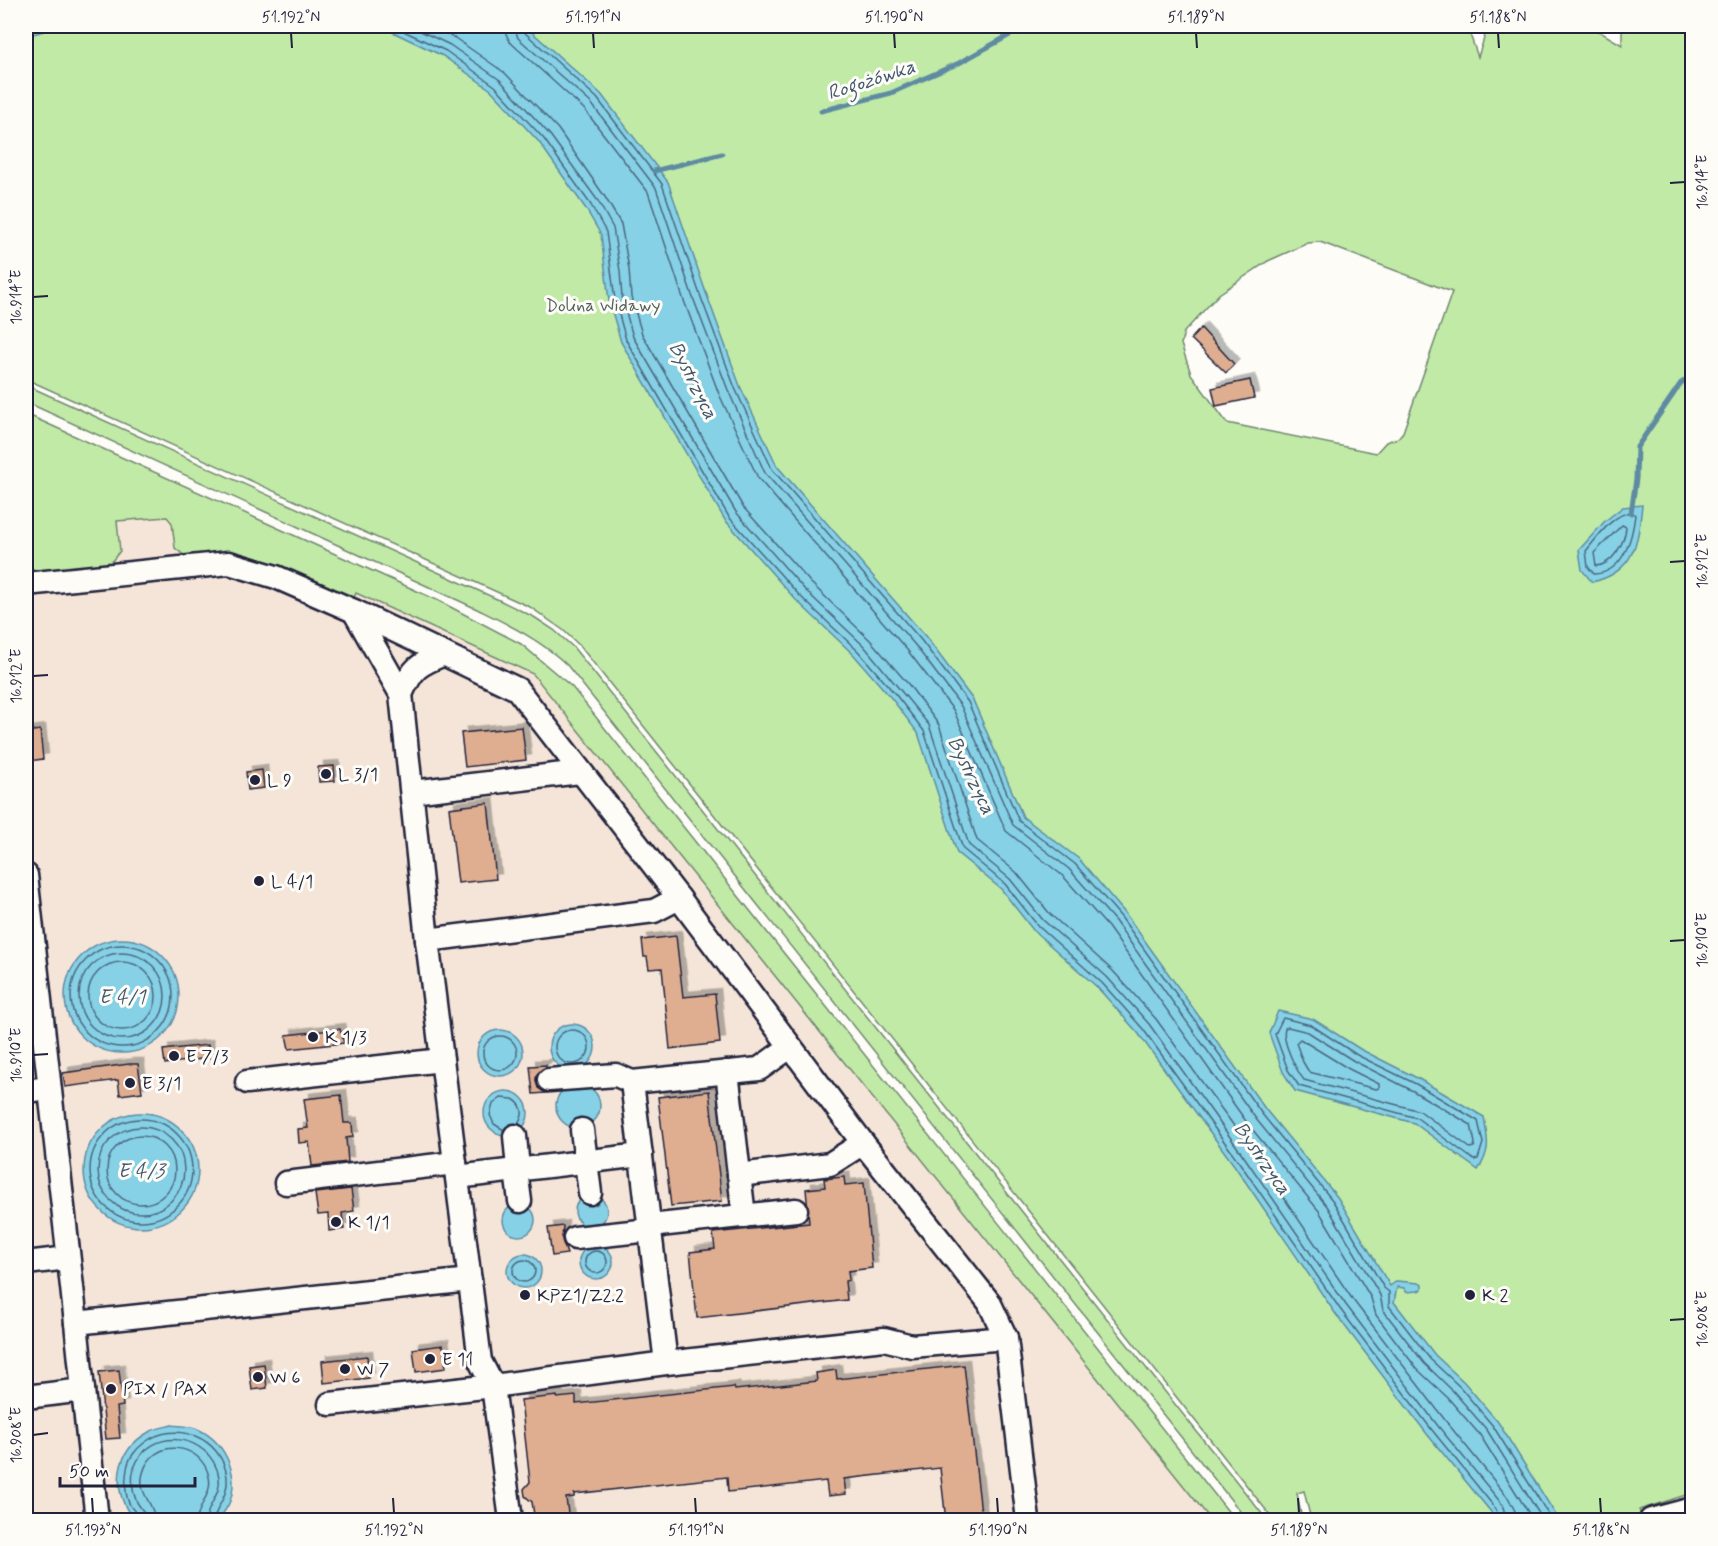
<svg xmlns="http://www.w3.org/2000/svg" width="1718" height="1546" font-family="Mynerve,sans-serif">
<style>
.built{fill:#f4e5d8}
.green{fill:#c0eaa6;stroke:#718670;stroke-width:1.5;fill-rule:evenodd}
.water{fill:#86d1e6;stroke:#5e8ba2;stroke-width:1.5}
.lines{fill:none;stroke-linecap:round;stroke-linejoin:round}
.shore{stroke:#4a687f;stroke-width:1.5}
.stream{stroke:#5e8ba2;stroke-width:5}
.building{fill:#dfae91;stroke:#22223b;stroke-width:1.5;filter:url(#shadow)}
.minor-casing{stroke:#22223b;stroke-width:27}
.minor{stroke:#fdfcf7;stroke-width:22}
.ticks{fill:none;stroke:#22223b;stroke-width:2}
.poi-dot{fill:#22223b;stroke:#fdfcf7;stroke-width:2}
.labels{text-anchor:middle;stroke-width:6;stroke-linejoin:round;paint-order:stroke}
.park-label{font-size:18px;fill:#515e5b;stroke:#fdfcf7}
.poi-label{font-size:18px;fill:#22223b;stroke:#fdfcf7;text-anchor:start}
.water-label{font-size:20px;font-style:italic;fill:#40576e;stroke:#fdfcf7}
.neatline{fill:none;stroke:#22223b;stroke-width:2}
.ticks-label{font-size:15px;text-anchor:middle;fill:#22223b}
</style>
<defs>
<filter id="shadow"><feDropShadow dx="5.5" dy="-5.5" stdDeviation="0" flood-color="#0004"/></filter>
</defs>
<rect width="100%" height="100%" fill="#fdfcf7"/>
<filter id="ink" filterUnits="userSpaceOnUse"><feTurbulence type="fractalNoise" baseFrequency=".0167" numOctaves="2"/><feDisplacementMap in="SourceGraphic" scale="12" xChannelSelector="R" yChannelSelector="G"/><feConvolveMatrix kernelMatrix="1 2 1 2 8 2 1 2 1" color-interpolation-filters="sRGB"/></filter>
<g filter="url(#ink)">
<path class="built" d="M26 440 533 674 1211 1520H26Z"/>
<g class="green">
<path d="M26 26H1467L1478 57 1488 26H1590L1622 45V26H1692V1493L1639 1510 1644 1520H1311L1304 1491 1297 1493 1302 1520H1274L580 646 563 630 530 607 26 379ZM1320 242 1452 292 1403 432 1398 438 1386 442 1376 453 1227 423 1191 374 1181 344 1184 332 1219 294 1268 261 1308 243Z"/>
<path d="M26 385 499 600 534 617 554 630 573 647 590 668 1267 1520H1247L567 665C541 640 509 625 477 609L26 402Z"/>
<path d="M26 414 439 601 521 644 572 687 1235 1520H1211L533 674 356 593 353 600 185 556 175 548 172 523 167 517 117 521 120 551 108 566 26 575Z"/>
</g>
<g class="water">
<path d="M26 26H62L26 36Z"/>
<path d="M380 26H525L601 94 668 182 705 290 740 386 777 466 926 637 973 700 1023 817 1079 859 1125 913 1266 1110 1338 1198 1390 1286 1397 1281 1419 1283 1422 1285V1289L1418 1291 1406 1292 1404 1288 1397 1287 1394 1302 1435 1355 1464 1382 1498 1422 1559 1520H1494L1491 1512 1427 1434 1335 1313 1234 1165 1138 1033 1097 987 1033 930 1001 889 957 853 918 733 892 699 854 655 795 599 725 520 621 342 609 301 601 235 586 209 539 142 491 90 443 56Z"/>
<path d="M1642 505C1638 543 1635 572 1592 582L1582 570 1579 550 1605 521 1623 507Z"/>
<circle cx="122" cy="996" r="57"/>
<path d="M1278 1011 1313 1019 1360 1049 1419 1079 1484 1117C1488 1141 1491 1150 1478 1170L1414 1123 1295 1091 1283 1072 1269 1033Z"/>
<circle cx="572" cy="1047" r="23"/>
<circle cx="500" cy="1053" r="23"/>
<circle cx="578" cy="1106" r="22"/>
<circle cx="506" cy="1113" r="22"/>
<circle cx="141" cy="1170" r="57"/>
<circle cx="591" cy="1211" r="16"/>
<circle cx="519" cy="1220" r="16"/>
<circle cx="596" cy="1262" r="17"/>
<circle cx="524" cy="1271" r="17"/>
<path d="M172 1425C179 1426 188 1426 195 1428 223 1439 240 1472 230 1501 228 1507 222 1515 218 1520H134C111 1491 114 1451 149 1432 156 1428 165 1427 172 1425Z"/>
</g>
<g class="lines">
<g class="shore">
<path d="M393 26 446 51 495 86 544 139 591 205 606 232 615 300 626 340 729 517 799 595 858 651 896 695 924 731 963 849 1005 884 1038 926 1102 983 1143 1029 1239 1162 1340 1309 1432 1430 1496 1509 1499 1520"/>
<path d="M410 26 450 45 500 80 550 135 598 201 613 228 620 271 622 298 633 337 736 512 805 590 864 646 929 725 969 845 1010 879 1043 920 1107 977 1149 1024 1245 1158 1346 1305 1438 1426 1502 1504 1507 1520"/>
<path d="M431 26 455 38 505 73 558 129 605 197 621 224 629 269 631 297 642 334 743 507 811 583 870 640 909 685 939 725 977 840 1016 872 1050 914 1113 971 1156 1019 1253 1152 1353 1300 1445 1420 1509 1499 1515 1511 1516 1520"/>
<path d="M505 26 506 34 510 42 584 109 648 192 683 298 719 394 758 478 908 651 954 711 1006 831 1063 876 1108 927 1248 1124 1319 1211 1371 1298 1376 1315 1417 1369 1448 1398 1480 1435 1533 1520"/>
<path d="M514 26 518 38 591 103 656 188 692 295 728 390 765 473 915 645 961 706 1013 825 1069 869 1115 921 1256 1119 1327 1206 1380 1295 1383 1310 1424 1363 1454 1392 1487 1430 1543 1520"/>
<path d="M522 26 524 32 597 98 662 184 699 292 735 388 772 469 921 640 968 702 1019 821 1075 864 1121 917 1262 1114 1333 1201 1384 1288 1389 1292V1306L1430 1359 1460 1387 1493 1426 1552 1520"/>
<path d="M1632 512 1635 515C1632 539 1624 573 1594 574L1588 567 1586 551C1597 538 1613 513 1632 512Z"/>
<path d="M1622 525 1626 527C1625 542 1613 565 1596 566L1594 553Z"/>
<circle cx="122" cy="996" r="51"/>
<circle cx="122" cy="996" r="43"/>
<circle cx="122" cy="996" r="34"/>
<path d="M1283 1018 1311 1025 1357 1055 1416 1084 1478 1121 1483 1143 1478 1159 1474 1160 1417 1118 1299 1086 1288 1070 1275 1034Z"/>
<path d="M1288 1027 1308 1032 1354 1061 1413 1091 1471 1125 1475 1143 1474 1147 1470 1148 1420 1111 1304 1080C1296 1070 1281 1040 1285 1028Z"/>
<circle cx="572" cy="1047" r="17"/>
<circle cx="500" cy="1053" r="17"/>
<path d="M1300 1039 1349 1069 1379 1084V1088L1376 1089 1309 1072 1303 1062 1296 1043Z"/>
<circle cx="141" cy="1170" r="51"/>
<circle cx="141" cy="1170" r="43"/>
<path d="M504 1130 494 1124 490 1115 493 1104 501 1098 513 1099C523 1105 525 1114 518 1124"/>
<circle cx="141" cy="1170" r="34"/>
<circle cx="596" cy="1262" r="11"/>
<circle cx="524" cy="1271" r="11"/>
<path d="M139 1520C138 1513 133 1511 130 1505 124 1494 125 1481 127 1469 128 1459 136 1449 144 1443 175 1419 222 1437 227 1477 229 1496 216 1506 214 1520"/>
<path d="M146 1520C146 1511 139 1508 136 1500 132 1491 131 1478 134 1468 149 1425 211 1433 219 1477 222 1494 207 1505 206 1520"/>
<path d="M155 1520C154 1502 137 1494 143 1473 152 1437 202 1442 209 1477 213 1493 198 1505 197 1520"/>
</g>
<g class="stream">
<path d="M821 111 891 93 959 63 1026 26"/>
<path d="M654 171 722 154"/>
<path d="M1631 513 1636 479 1637 447 1681 383 1692 376"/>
</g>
</g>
<g class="building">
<path d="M1201 328 1234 364 1226 373 1191 339Z"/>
<path d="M1250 380 1254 398 1216 406 1212 388Z"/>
<path d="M522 727 526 760 465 767 461 733Z"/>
<path d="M40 730 43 759 29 761 26 732Z"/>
<path d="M334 766 335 781 319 782 318 767Z"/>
<path d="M262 770 264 788 248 790 246 772Z"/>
<path d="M488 803 496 879 458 883 449 808Z"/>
<path d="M676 936 683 997 715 994 720 1043 670 1049 662 968 649 969 647 957H644L642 940Z"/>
<path d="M340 1029 344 1043 289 1049 286 1035Z"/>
<path d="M208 1045 209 1058 165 1064 163 1050Z"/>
<path d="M129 1064H138L142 1092 120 1095 118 1080 65 1087 63 1073Z"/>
<path d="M546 1065V1067L537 1074 536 1080 538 1088 547 1093 533 1094 530 1066Z"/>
<path d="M709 1091 722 1201 671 1206 658 1097Z"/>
<path d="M341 1095 344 1123H352L353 1137 346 1138 348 1162 312 1166 309 1142 299 1143 298 1129 308 1128 304 1099Z"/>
<path d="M844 1177 845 1185 864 1183 872 1268 848 1271 849 1280 845 1281 847 1300 697 1318 690 1252 715 1249 713 1233 809 1223 806 1189 825 1187 824 1179Z"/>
<path d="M351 1189 354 1211 342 1213 344 1229 329 1231 328 1214 318 1215 315 1193Z"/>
<path d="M563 1226 562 1240 567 1254 552 1256 548 1228Z"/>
<path d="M443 1345 446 1368 416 1372 413 1349Z"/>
<path d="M367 1356 369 1378 324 1383 322 1361Z"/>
<path d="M264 1364 267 1388 252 1390 249 1366Z"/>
<path d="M964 1365 982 1521H946L940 1468 844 1479 846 1494 828 1496 826 1481 728 1492 727 1477 574 1494V1497L566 1498 569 1521H535L532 1502 525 1496 524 1489 530 1482 521 1400 557 1396V1398L576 1396V1404L734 1387 735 1390 817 1381 816 1373 836 1370 837 1379Z"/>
<path d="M119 1370 123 1406 117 1407 120 1438 106 1439 99 1372Z"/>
</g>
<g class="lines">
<g class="minor-casing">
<g id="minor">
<path d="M26 584 229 563 276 577 354 611 517 689 679 898 863 1143 989 1302 1006 1338 1028 1520"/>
<path d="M354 611 401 694 427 940 480 1361 493 1386 511 1520"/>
<path d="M401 694C413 668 417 665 444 654"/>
<path d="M412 792 580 772"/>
<path d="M26 875 76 1323"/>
<path d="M427 940 654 911 679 898"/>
<path d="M727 1072 744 1216"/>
<path d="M549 1080 616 1075 632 1082"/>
<path d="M247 1082 442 1060"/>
<path d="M26 1091 49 1088"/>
<path d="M582 1130 590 1193"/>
<path d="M515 1136 518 1169"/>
<path d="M516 1171 520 1201"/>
<path d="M739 1175 830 1164 863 1143"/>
<path d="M457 1177 641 1155"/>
<path d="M286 1183 455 1163"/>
<path d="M650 1226 796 1210"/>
<path d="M575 1238 650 1230"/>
<path d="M26 1263 68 1258"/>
<path d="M666 1363 884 1339 912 1346 1006 1338"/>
<path d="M83 1390 76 1323 470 1280"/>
<path d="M26 1397 83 1390 97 1520"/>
<path d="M330 1404 493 1386 666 1363 632 1082 759 1069 790 1047"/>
<path d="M1651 1520 1692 1509"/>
</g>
</g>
<use href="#minor" class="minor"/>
</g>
</g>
<path class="ticks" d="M291 33 292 48M593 33 594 48M894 33 895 48M1196 33 1197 48M1498 33 1499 48M1670 183 1685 182M33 297 48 296M1670 562 1685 561M33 676 48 675M1670 941 1685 940M33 1055 48 1054M1670 1320 1685 1319M33 1435 48 1433M92 1498 93 1513M393 1498 394 1513M695 1498 696 1513M997 1498 998 1513M1298 1498 1299 1513M1600 1498 1601 1513"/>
<g class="poi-dot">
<circle cx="326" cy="774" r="6"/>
<circle cx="255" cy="780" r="6"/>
<circle cx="259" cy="881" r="6"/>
<circle cx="313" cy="1037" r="6"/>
<circle cx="174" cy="1056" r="6"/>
<circle cx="130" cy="1083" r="6"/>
<circle cx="336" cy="1222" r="6"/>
<circle cx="525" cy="1295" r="6"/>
<circle cx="1470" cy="1295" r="6"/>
<circle cx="430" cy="1359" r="6"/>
<circle cx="345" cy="1369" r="6"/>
<circle cx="258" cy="1377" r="6"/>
<circle cx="111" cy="1389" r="6"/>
</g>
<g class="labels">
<g class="park-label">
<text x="603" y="311">Dolina Widawy</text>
</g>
<g class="poi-label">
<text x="338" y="780">L 3/1</text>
<text x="267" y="786">L 9</text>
<text x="271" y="887">L 4/1</text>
<text x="325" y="1043">K 1/3</text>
<text x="186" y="1062">E 7/3</text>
<text x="142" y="1089">E 3/1</text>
<text x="348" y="1228">K 1/1</text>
<text x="537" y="1301">KPZ1/Z2.2</text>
<text x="1482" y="1301">K 2</text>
<text x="442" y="1365">E 11</text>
<text x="357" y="1375">W 7</text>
<text x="270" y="1383">W 6</text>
<text x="123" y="1395">PIX / PAX</text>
</g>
<g class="water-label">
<text transform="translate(871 79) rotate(-18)" y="7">Rogożówka</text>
<text transform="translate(694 380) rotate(63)" y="7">Bystrzyca</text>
<text transform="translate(972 775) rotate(64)" y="7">Bystrzyca</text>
<text x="122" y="1003">E 4/1</text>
<text transform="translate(1263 1158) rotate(55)" y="7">Bystrzyca</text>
<text x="141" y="1177">E 4/3</text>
</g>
</g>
<rect width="1718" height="1546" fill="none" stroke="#fdfcf7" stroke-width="66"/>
<path d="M60 1477v9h135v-9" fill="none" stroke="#22223b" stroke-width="3"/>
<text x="69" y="1477" font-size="18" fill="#22223b" stroke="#fdfcf7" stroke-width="4.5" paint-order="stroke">50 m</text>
<rect x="33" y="33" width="1652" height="1480" class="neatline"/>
<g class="ticks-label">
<text x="291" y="22">51.192°N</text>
<text x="593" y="22">51.191°N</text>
<text x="894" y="22">51.190°N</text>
<text x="1196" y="22">51.189°N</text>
<text x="1498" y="22">51.188°N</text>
<text transform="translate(1702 182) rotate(-90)" y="5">16.914°E</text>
<text transform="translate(16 297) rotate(-90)" y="5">16.914°E</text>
<text transform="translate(1702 561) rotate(-90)" y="5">16.912°E</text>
<text transform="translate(16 676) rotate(-90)" y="5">16.912°E</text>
<text transform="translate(1702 940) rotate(-90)" y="5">16.910°E</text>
<text transform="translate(16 1055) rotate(-90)" y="5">16.910°E</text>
<text transform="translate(1702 1319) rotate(-90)" y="5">16.908°E</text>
<text transform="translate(16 1435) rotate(-90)" y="5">16.908°E</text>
<text x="93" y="1535">51.193°N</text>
<text x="394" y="1535">51.192°N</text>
<text x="696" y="1535">51.191°N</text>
<text x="998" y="1535">51.190°N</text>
<text x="1299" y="1535">51.189°N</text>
<text x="1601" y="1535">51.188°N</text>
</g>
</svg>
